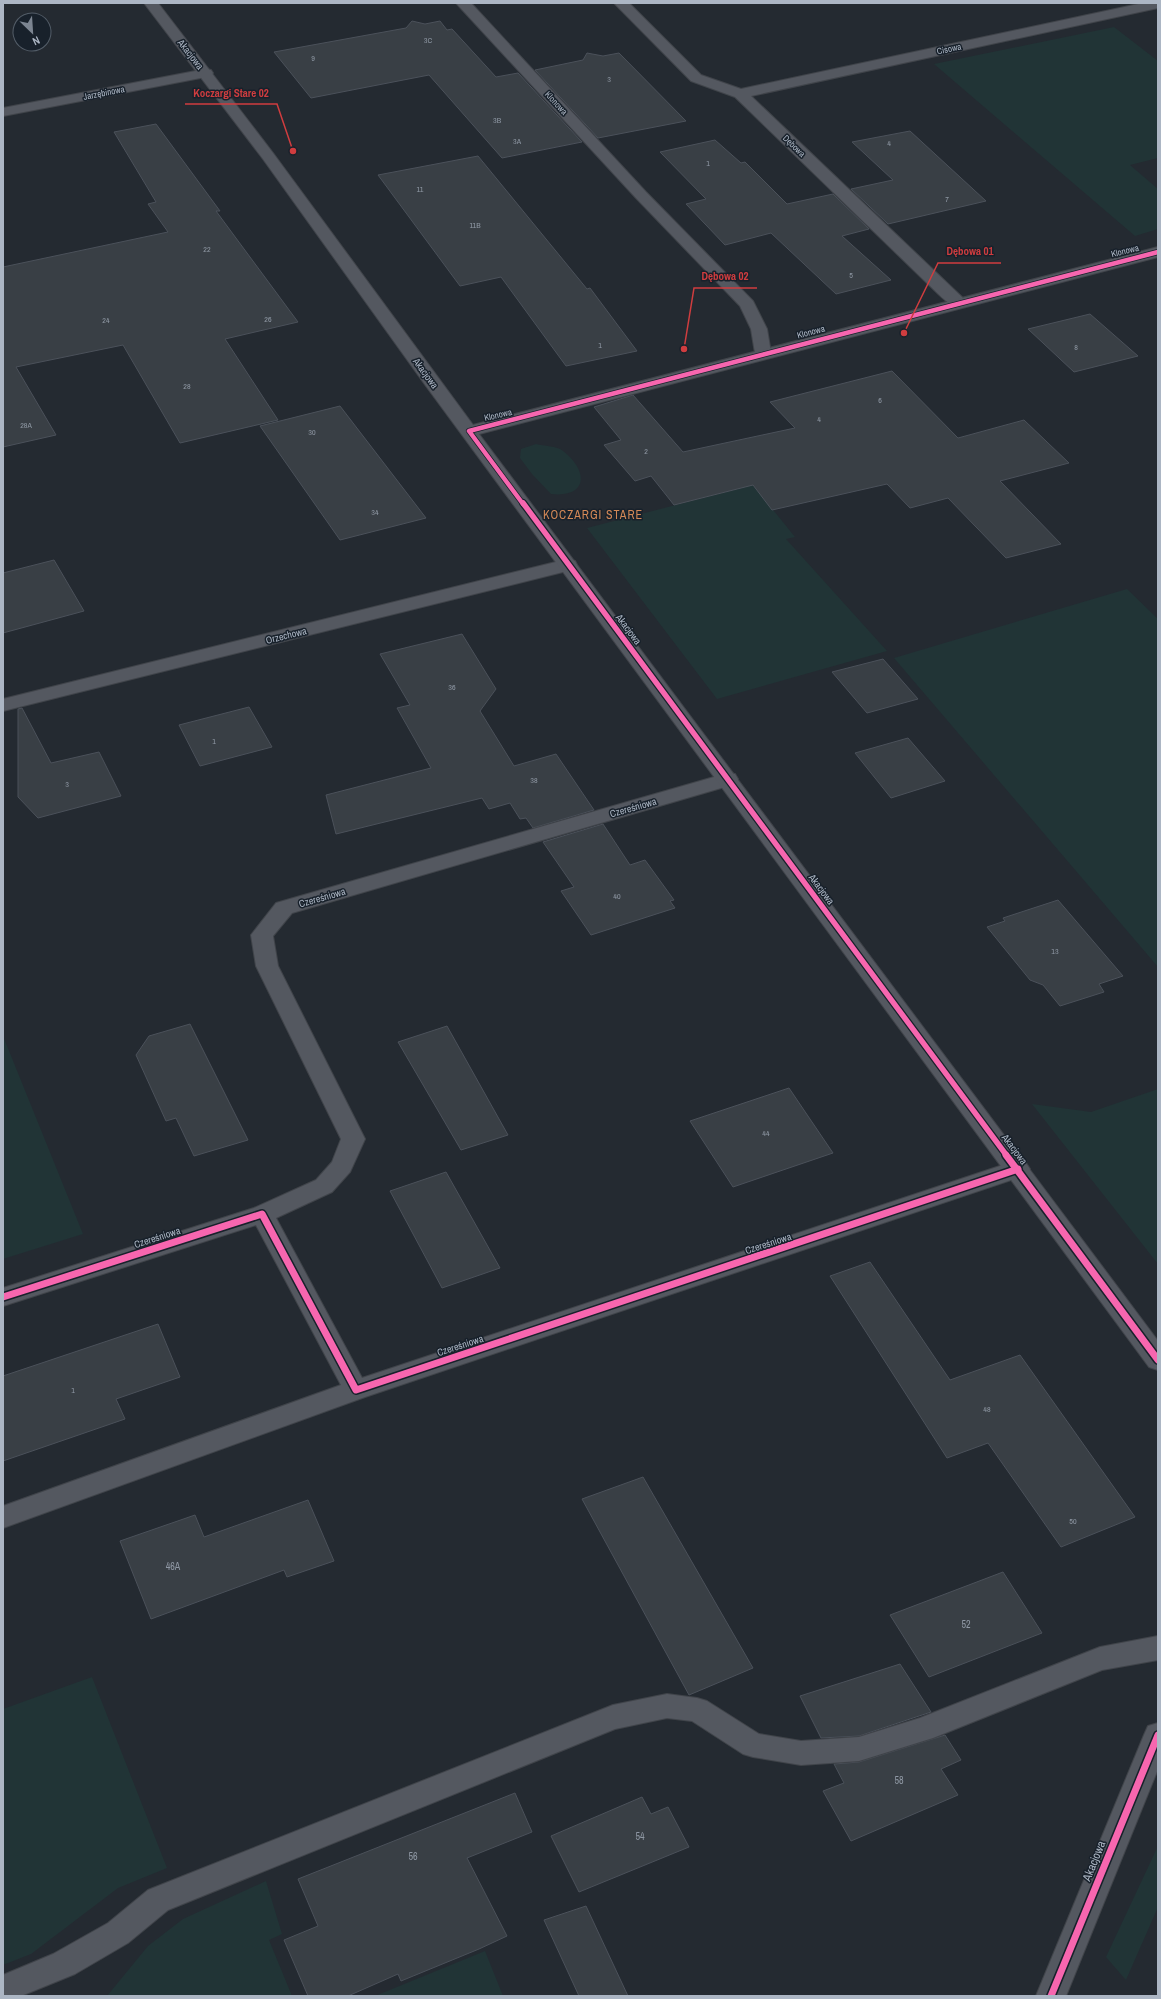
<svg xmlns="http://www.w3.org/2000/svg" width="1161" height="1999" font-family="'Archivo Narrow',sans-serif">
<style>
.green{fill:#213436}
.building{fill:#393f45;stroke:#4b515a}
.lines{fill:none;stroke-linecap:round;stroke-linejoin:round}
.service-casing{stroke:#40444a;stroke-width:2}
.minor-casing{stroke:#40444a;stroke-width:2}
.tertiary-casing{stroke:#40444a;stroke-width:2}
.service{fill:#545860;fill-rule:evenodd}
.minor{fill:#545860;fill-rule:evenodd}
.tertiary{fill:#545860;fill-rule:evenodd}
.cycleway-far2-casing{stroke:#18212b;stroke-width:6}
.cycleway-far1-casing{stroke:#18212b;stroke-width:8}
.cycleway-casing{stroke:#18212b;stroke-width:10}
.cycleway-far2{stroke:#f766af;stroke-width:4.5}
.cycleway-far1{stroke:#f766af;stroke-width:5.5}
.cycleway{stroke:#f766af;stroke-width:7}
.labels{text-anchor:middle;stroke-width:3;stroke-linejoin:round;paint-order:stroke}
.number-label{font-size:8px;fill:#8f98a4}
.far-street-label{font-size:9px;fill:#acb6c4;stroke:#18212b}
.street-label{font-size:10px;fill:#acb6c4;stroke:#18212b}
.near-number-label{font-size:10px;fill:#8f98a4}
.quarter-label{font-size:12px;letter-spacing:1px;fill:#d48957;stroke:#18212b}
.near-street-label{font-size:12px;fill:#acb6c4;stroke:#18212b}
.leader{fill:none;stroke:#d03d3f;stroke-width:1.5}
.callout-dot{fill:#d03d3f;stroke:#18212b;stroke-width:1.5}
.callout-label{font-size:11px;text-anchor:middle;font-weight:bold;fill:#d03d3f;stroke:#18212b;stroke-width:3;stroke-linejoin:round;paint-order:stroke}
</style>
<rect width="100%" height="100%" fill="#242a31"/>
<g class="green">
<path d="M1114 27 1158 61V158L1130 165 1158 189V229L1135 236 934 64Z"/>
<path d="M536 444C544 446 557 446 563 451 589 471 588 498 551 494L532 474 520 458 521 449Z"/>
<path d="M753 485 795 537 786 539 887 651 717 699 587 528Z"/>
<path d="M1127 589 1158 619V967L894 658Z"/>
<path d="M3 1036 83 1234 3 1259Z"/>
<path d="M1158 1089V1264L1032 1104 1091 1112Z"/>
<path d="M92 1677 167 1868 118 1888 31 1954 3 1965V1709Z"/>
<path d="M1158 1846V1907L1126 1980 1106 1957Z"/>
<path d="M266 1881 282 1934 269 1940 292 1996H107L148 1946 183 1919Z"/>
<path d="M485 1951 503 1996H375Z"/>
</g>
<g class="building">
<path d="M412 21 425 24 440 21 447 30 452 29 496 77 518 73 582 142 502 158 429 75 311 98 274 52 406 28Z"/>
<path d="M587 53 603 56 619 53 686 121 598 138 535 70 583 60Z"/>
<path d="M156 124 220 211H216L298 322 225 339 278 420 180 443 123 345 16 367 56 435 3 447V267L168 232 148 204 156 202 114 132Z"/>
<path d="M910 131 986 201 888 224 851 189 893 180 852 142Z"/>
<path d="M715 140 741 163 745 162 787 204 833 194 869 229 842 236 891 280 836 294 771 233 725 245 686 204 706 199 660 152Z"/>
<path d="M478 156 587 289 590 288 637 351 566 366 501 277 460 286 378 175Z"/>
<path d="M1090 314 1138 356 1074 372 1028 329Z"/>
<path d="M892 371 958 438 1024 420 1069 463 1000 481 1061 544 1006 558 948 498 910 508 887 484 772 510 753 485 674 505 651 476 635 481 604 445 621 440 594 407 633 395 683 452 795 428 770 402Z"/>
<path d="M340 406 426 518 340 540 260 426Z"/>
<path d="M54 560 84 611 3 633V573Z"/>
<path d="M462 634 496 689 480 711 514 766 556 754 594 810 533 828 526 818 520 819 510 803 489 809 482 798 336 834 326 795 431 768 397 708 410 705 380 654Z"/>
<path d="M883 659 918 699 867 713 832 672Z"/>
<path d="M249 707 272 747 200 766 179 725Z"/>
<path d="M22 708 51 763 99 752 121 796 38 818 18 797V709Z"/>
<path d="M908 738 945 781 891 798 855 753Z"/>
<path d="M603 824 630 865 645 860 674 900 670 901 675 908 591 935 561 891 574 887 543 842Z"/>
<path d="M1058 900 1123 976 1099 984 1104 992 1060 1006 1043 985 1030 980 987 927 1005 921 1003 918Z"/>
<path d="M190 1024 248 1140 194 1156 176 1118 166 1121 136 1055 149 1036Z"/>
<path d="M447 1026 508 1135 461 1150 398 1042Z"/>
<path d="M789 1088 833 1153 733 1187 690 1121Z"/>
<path d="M446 1172 500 1268 442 1288 390 1191Z"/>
<path d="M870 1262 950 1380 1020 1355 1135 1517 1061 1547 988 1443 947 1458 830 1276Z"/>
<path d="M158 1324 180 1377 116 1399 125 1419 3 1461V1376Z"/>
<path d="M643 1477 753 1668 689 1695 582 1499Z"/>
<path d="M308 1500 334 1561 287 1577 284 1570 151 1619 120 1541 195 1515 204 1537Z"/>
<path d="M1003 1572 1042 1633 929 1677 890 1615Z"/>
<path d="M900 1664 931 1712 859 1736 821 1738 800 1696Z"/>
<path d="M945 1735 961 1760 941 1769 958 1795 851 1841 823 1791 844 1783 834 1764 859 1762Z"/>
<path d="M515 1793 532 1832 467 1858 507 1936 479 1949 401 1981 398 1974 348 1996H308L284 1940 318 1926 298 1879Z"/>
<path d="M642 1797 651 1814 668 1807 689 1847 579 1892 551 1836Z"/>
<path d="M586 1906 628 1996H579L544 1920Z"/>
</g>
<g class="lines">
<g class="service-casing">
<path id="service" d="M1158 1636V1660L1102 1670 933 1738 859 1761 801 1765 753 1757 743 1754 692 1721 667 1718 615 1729 168 1910 128 1943 75 1974 21 1996H3V1975L53 1954 108 1923 148 1890 613 1705 667 1694 697 1698 707 1701 759 1734 801 1741 859 1737 920 1718 1100 1647Z"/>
</g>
<g class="minor-casing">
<g id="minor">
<path d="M456 3H471L646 192 753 301 767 329 771 353 769 357 763 358 757 357 755 353 751 329 740 306 636 198Z"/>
<path d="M614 3H629L701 75 741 89 1143 3H1158V8L751 96 965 300 967 303 965 306C951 310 939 294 929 285L735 97 691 81Z"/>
<path d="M206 69 211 70 213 73 211 76 3 116V108Z"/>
<path d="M568 559 575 561 577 565 575 569 3 711V699Z"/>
<path d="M728 773 735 774 738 779 735 784 292 913 273 936 278 966 365 1139 350 1172 332 1192 276 1218 362 1378 1018 1160 1026 1163 1030 1169 1026 1175 365 1397 3 1528V1506L341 1385 256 1225 3 1306V1288L254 1208 316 1180 332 1162 341 1139 256 966 251 935 276 903Z"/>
</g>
</g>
<g class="tertiary-casing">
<g id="tertiary">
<path d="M144 3H158L273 153 473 425 1158 247V257L479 434 1158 1341V1370L1149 1367 426 386 263 159Z"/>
<path d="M1158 1723V1769L1066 1996H1036L1144 1735 1148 1726Z"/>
</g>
</g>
<use href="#service" class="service"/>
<use href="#minor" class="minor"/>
<use href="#tertiary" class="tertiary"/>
<g class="cycleway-far2-casing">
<path id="cycleway-far2" d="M523 504 469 431 1158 252"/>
</g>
<g class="cycleway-far1-casing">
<path id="cycleway-far1" d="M523 503 1007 1156"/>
</g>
<g class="cycleway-casing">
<g id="cycleway">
<path d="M1006 1155 1158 1360"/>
<path d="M3 1297 262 1214 356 1390 1018 1169"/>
<path d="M1051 1996 1158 1735"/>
</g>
</g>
<use href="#cycleway-far2" class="cycleway-far2"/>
<use href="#cycleway-far1" class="cycleway-far1"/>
<use href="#cycleway" class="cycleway"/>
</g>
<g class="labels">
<g class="number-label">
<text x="428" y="43">3C</text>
<text x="313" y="61">9</text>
<text x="609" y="82">3</text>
<text x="497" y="123">3B</text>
<text x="517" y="144">3A</text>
<text x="889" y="146">4</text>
<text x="708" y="166">1</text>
<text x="420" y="192">11</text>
<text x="947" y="202">7</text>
<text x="475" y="228">11B</text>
<text x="207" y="252">22</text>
<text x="851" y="278">5</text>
<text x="268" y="322">26</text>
<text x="106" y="323">24</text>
<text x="600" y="348">1</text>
<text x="1076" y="350">8</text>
<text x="187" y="389">28</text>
<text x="880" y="403">6</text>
<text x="819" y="422">4</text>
<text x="26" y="428">28A</text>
<text x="312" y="435">30</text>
<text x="646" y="454">2</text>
<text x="375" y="515">34</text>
<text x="452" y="690">36</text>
<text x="214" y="744">1</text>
<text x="534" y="783">38</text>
<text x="67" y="787">3</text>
<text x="617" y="899">40</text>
<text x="1055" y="954">13</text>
<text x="766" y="1136">44</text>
<text x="73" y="1393">1</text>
<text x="987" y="1412">48</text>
<text x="1073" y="1524">50</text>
</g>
<g class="far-street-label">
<text transform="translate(949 49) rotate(-12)" y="3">Cisowa</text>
<text transform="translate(104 93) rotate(-11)" y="3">Jarzębinowa</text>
<text transform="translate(556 103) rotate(47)" y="3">Klonowa</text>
<text transform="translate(794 146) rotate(44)" y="3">Dębowa</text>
<text transform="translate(1125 251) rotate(-14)" y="3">Klonowa</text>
<text transform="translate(811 332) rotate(-15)" y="3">Klonowa</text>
<text transform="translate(498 415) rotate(-13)" y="3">Klonowa</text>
</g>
<g class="street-label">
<text transform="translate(191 54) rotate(52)" y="4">Akacjowa</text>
<text transform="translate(426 373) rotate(54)" y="4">Akacjowa</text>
<text transform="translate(629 629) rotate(53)" y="4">Akacjowa</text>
<text transform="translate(286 635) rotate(-14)" y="4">Orzechowa</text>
<text transform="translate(633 807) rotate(-16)" y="4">Czereśniowa</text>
<text transform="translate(822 889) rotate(53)" y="4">Akacjowa</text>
<text transform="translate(322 897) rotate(-16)" y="4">Czereśniowa</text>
<text transform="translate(1015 1149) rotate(53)" y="4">Akacjowa</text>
<text transform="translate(157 1237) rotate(-18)" y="4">Czereśniowa</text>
<text transform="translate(768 1243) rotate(-18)" y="4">Czereśniowa</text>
<text transform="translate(460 1345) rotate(-18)" y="4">Czereśniowa</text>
</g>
<g class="near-number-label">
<text x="173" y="1570">46A</text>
<text x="966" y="1628">52</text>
<text x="899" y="1784">58</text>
<text x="640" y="1840">54</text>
<text x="413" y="1860">56</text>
</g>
<g class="quarter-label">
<text x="593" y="519">KOCZARGI STARE</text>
</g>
<g class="near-street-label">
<text transform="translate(1094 1861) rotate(-68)" y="4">Akacjowa</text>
</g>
</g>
<path class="leader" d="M293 151L277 104H185M904 333L938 263H1001M684 349L694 288H757"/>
<g class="callout-dot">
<circle cx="293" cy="151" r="4"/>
<circle cx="904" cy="333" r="4"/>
<circle cx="684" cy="349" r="4"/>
</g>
<g class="callout-label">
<text x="231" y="97">Koczargi Stare 02</text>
<text x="970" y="255">Dębowa 01</text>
<text x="725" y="280">Dębowa 02</text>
</g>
<rect width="1161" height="1999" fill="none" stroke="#acb6c4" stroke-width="8"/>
<g transform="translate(32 32) rotate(155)"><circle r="19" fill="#18212b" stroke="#535d68"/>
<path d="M0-3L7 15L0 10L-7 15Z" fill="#7c8591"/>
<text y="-6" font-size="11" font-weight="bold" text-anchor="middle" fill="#acb6c4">N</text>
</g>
</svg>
